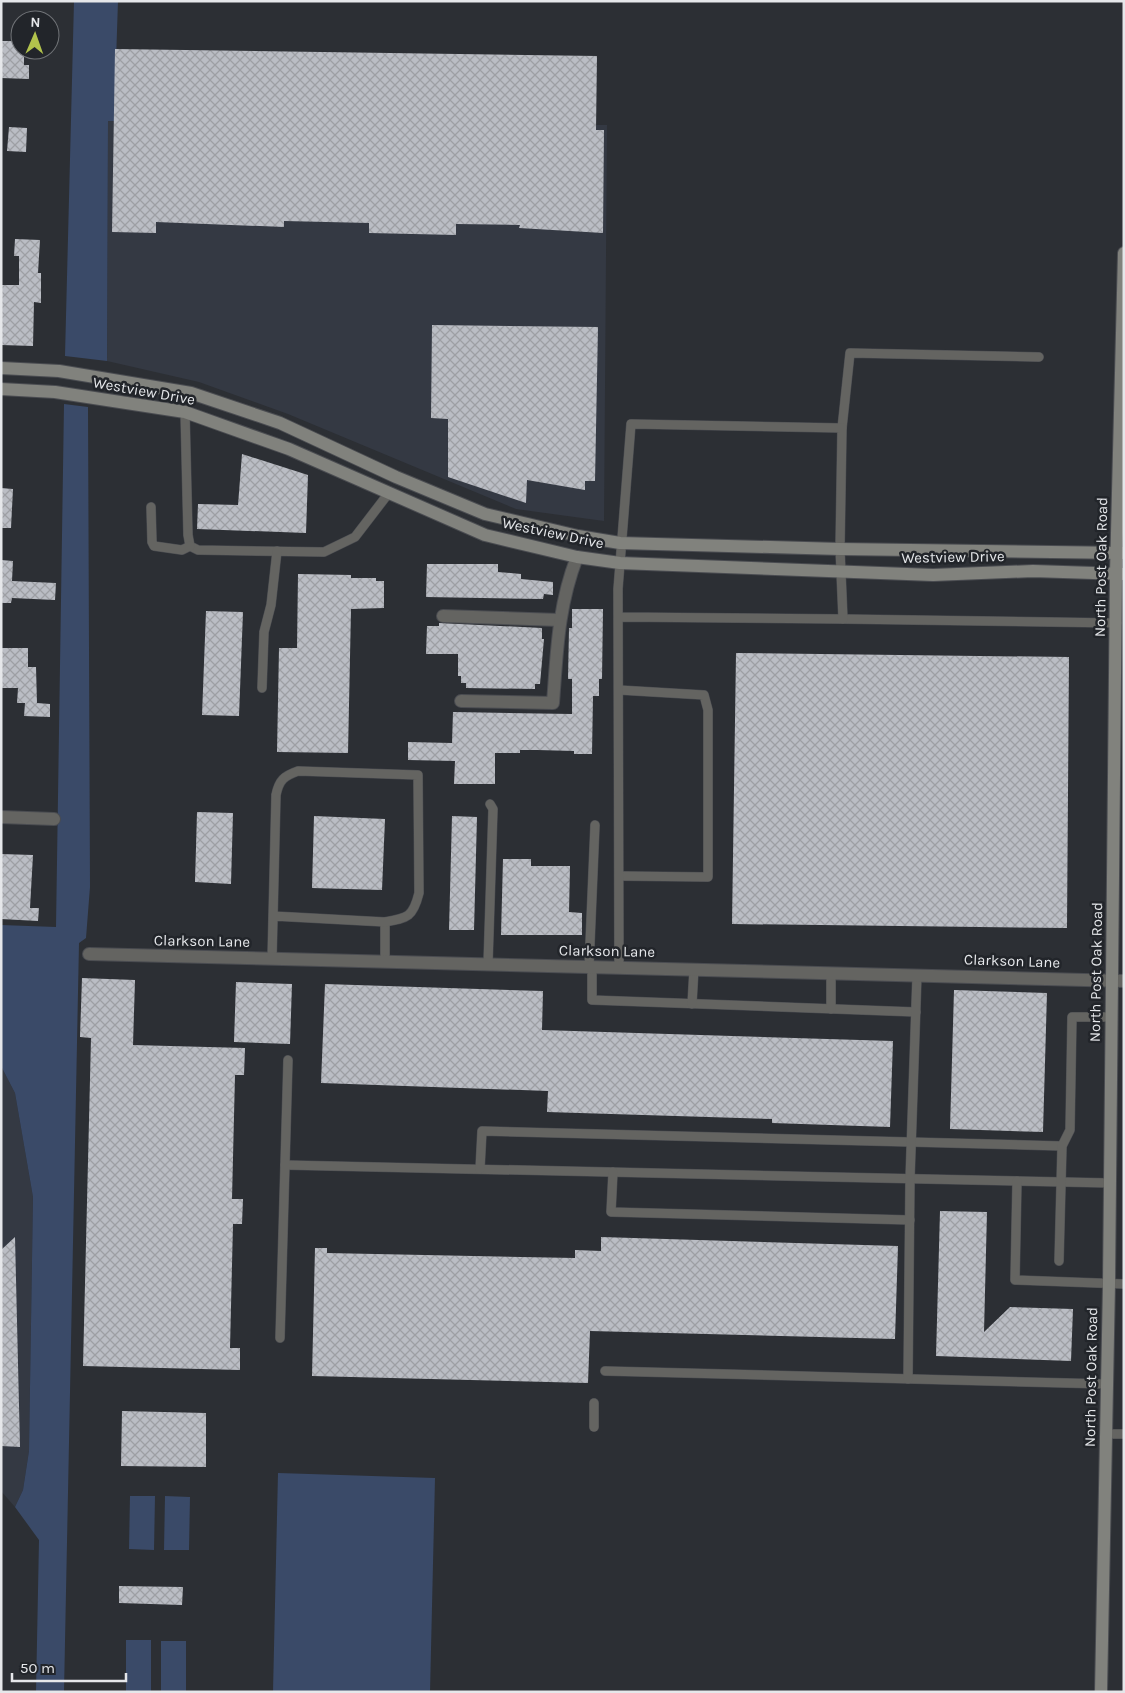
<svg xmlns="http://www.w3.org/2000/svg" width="1125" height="1693" font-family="Karla,sans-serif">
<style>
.built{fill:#343943}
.grass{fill:#3a4a68}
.building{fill:url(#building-cross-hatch)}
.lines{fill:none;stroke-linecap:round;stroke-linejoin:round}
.lane-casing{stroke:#4a4c51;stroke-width:10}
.street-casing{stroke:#4a4c51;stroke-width:14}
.secondary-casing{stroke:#4a4c51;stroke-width:14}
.lane{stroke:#646461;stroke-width:9}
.street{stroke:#646461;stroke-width:12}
.secondary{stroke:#81827d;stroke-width:12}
.labels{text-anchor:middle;stroke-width:5;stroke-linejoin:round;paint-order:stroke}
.street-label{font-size:15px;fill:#e5e7ea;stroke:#22252a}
</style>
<defs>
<pattern id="building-cross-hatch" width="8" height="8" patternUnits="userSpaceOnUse" patternTransform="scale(1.25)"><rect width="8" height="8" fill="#babdc4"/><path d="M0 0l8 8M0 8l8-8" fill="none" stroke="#9d9fa4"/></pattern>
</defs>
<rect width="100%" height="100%" fill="#2c2f34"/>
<g class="built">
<path d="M108 121 607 125 604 521 516 509 288 414 199 382 107 361Z"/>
<path d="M1 1066 15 1093 33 1197 29 1451 23 1490 15 1507 1 1491Z"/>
</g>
<g class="grass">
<path d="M74 1H118L114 121H108L107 361 65 356Z"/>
<path d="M64 404 88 407 90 887 86 938 79 943 64 1692H36L39 1540 15 1507 23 1490 29 1451 33 1197 15 1093 1 1066V925L56 927Z"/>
<path d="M278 1473 435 1478 430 1692H273Z"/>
<path d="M130 1496H155L154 1550 129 1549Z"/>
<path d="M165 1496 190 1497 189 1550H164Z"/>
<rect x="126" y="1640" width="25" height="52"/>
<rect x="161" y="1641" width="25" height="51"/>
</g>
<g class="building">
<path d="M1 41H20V50H24V65H29V79L1 78Z"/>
<path d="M115 49 597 56 596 130H604L603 233 519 228 520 225 456 224V235L369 233V223L284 221V227L156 222V233L112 232Z"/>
<path d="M9 127 27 128 26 152 7 151Z"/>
<path d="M15 239 40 240 38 273H41V303L34 302 33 346 1 345V285H19V256H14Z"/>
<path d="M432 325 598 327 595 481H585V490L527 480 526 503 448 477V419L431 418Z"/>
<path d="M242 454 308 475 306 533 197 529 198 504 238 505Z"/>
<path d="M1 488 13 489 11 528H1Z"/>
<path d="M1 560 13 561 12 581 56 583 55 600 12 598 11 603H1Z"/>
<path d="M427 564H498V572L521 574V579L553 582V595L544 594 543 599 426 597Z"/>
<path d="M298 574 351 575V578H376V581H384V608L351 609 348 753 277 752 279 648H297Z"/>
<path d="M572 609H603L602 679H599V696H593L592 754H574V751L537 750H520V753H495V784H454L455 761 408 760V742L452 743 453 712 572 714V679H568L569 628H572Z"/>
<path d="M206 611 243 612 239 716 202 715Z"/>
<path d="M439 623 542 628V639H544L540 684H535V689L466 688V683H461V676H458V654H426L427 626H439Z"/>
<path d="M1 648H28V667H36L37 703 50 704V717L24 716 25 703H17L18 688H1Z"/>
<path d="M736 653 1069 657 1067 928 732 924Z"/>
<path d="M197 812 233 813 231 884 195 882Z"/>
<path d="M314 816 385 819 382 890 312 888Z"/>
<path d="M452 816 477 817 474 930H449Z"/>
<path d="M1 854 33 855 30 908H39L38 921 1 919Z"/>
<path d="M503 859H531V866H570L569 912 582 913V935H501Z"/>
<path d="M82 978 135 980 133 1045 245 1048 244 1075H235L232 1199H243L242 1224H233L230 1348H240V1370L83 1366 91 1038 80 1037Z"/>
<path d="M236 982 292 984 290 1044 234 1042Z"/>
<path d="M325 984 543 991 542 1030 893 1041 890 1127 772 1123V1119L547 1112 548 1091 321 1083Z"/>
<path d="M954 990 1047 993 1043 1132 950 1129Z"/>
<path d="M940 1211 987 1212 984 1332 1010 1307 1073 1309 1071 1361 936 1356Z"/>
<path d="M15 1237 20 1447 1 1446V1250Z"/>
<path d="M601 1237 898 1246 895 1339 590 1331 588 1383 312 1376 315 1248H327V1253L575 1258V1250L601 1251Z"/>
<path d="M122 1411 206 1413V1467L121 1466Z"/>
<path d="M119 1586 183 1587 182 1605 119 1603Z"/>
</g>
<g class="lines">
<g class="lane-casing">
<g id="lane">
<path d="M185 412 188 535 190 546 198 550 324 552 355 537 388 494"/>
<path d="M842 428 850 353 1039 357"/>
<path d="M151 507 152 542 154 546 182 550 190 546"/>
<path d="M843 619 1117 623"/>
<path d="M262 688 264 632 271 605 277 551"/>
<path d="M619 690 704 695 708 710V877L620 876"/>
<path d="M385 922V962"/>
<path d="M272 959 276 795C279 780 284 776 298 771L418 775 419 893C413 917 408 918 385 922L273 916"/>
<path d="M488 964 493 809 490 804"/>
<path d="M589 967 595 825"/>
<path d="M592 967V1000L916 1012"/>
<path d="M619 967 618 589 631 424 842 428 840 549 843 619 619 617"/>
<path d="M692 1004 694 969"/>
<path d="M831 1009V973"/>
<path d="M285 1165 1110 1183"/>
<path d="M480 1169 482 1131 1062 1146"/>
<path d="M613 1172 611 1212 910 1220"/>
<path d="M1017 1181 1015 1280 1124 1284"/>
<path d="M1059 1261 1062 1146 1070 1130 1072 1017H1112"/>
<path d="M280 1338 288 1060"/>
<path d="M605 1371 1107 1384"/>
<path d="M908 1379 910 1179 917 975"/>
<path d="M594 1427V1403"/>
<path d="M1106 1434H1124"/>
</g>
</g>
<g class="street-casing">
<g id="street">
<path d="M443 616 559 620"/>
<path d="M461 701 553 703C557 651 558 606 577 557"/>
<path d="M1 817 54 819"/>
<path d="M89 954 1124 981"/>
</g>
</g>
<g class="secondary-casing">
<g id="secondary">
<path d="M1 368 59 371 191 393 280 423 396 477 485 514 578 536 620 543 840 549 1124 553"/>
<path d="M1 389 55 392 185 412 289 449 485 535 577 557 620 563 933 575 1033 571 1124 574"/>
<path d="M1101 1692 1109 1284 1116 573 1124 253"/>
</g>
</g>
<use href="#lane" class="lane"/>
<use href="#street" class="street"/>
<use href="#secondary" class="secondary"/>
</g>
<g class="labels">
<g class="street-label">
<text transform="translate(144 391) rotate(10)" y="5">Westview Drive</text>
<text transform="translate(553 533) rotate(12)" y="5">Westview Drive</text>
<text transform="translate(953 557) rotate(-1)" y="5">Westview Drive</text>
<text transform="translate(1101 567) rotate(-89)" y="5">North Post Oak Road</text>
<text transform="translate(202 941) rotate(1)" y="5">Clarkson Lane</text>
<text transform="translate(607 951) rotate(1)" y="5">Clarkson Lane</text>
<text transform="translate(1012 961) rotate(2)" y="5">Clarkson Lane</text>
<text transform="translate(1096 972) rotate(-89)" y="5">North Post Oak Road</text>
<text transform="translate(1091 1377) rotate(-89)" y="5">North Post Oak Road</text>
</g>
</g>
<rect width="1125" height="1693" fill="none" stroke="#e5e7ea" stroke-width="5"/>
<g transform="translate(35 35) rotate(2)"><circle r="24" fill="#22252a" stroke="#707377"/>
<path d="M0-4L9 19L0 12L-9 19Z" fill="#b2c34c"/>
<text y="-8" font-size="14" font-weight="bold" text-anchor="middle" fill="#e5e7ea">N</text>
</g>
<path d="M12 1673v8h114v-8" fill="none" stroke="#e5e7ea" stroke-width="2.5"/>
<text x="20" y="1673" font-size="15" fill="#e5e7ea" stroke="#22252a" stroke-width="4" paint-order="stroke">50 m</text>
</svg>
